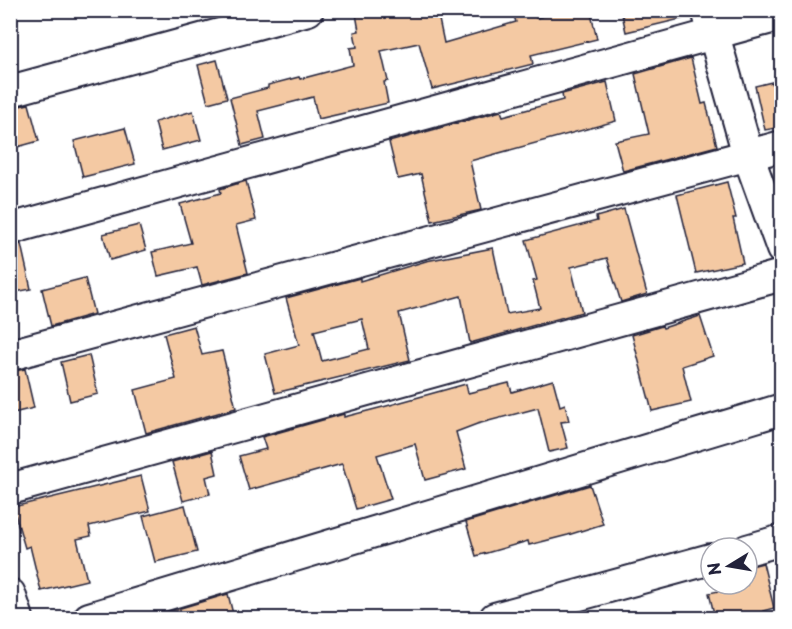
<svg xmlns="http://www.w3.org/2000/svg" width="792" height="629" font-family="'Playpen Sans',sans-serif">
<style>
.building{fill:#f4c9a3;stroke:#22223b;stroke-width:1.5;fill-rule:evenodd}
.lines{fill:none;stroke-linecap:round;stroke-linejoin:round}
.minor-casing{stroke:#22223b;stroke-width:34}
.minor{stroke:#fff;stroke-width:30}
</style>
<rect width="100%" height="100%" fill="#fff"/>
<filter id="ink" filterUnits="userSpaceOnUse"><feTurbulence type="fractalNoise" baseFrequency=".0167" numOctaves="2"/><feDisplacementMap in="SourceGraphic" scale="12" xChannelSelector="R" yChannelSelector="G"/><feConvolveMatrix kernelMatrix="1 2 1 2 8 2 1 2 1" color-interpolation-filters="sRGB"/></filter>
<g filter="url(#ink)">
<g class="building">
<path d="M372 10H437L444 43 516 22 512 10H534L536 18 569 10H590L597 39 531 55 533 64 432 89 419 43 381 51 388 81 384 82 388 103 318 119 313 97 258 111 265 139 242 145 230 98 268 88V85L299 77 300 79 353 65 350 48 357 47 354 32 359 31 356 14Z"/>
<path d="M621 10H689V17L626 32Z"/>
<path d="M691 58 702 104 706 103 717 146 623 171 615 141 649 134 635 74Z"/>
<path d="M217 60 227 98 208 103 198 65Z"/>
<path d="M607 82 616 121 470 161 481 210 432 221 421 174 398 179 389 142 501 111 503 116 563 100 562 94Z"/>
<path d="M772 82 782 127 765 130 755 86Z"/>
<path d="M29 104 39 141 10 149V108Z"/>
<path d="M193 111 201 140 162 150 155 122Z"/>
<path d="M125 128 135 164 83 177 74 141Z"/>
<path d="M246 181 256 220 236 225 248 273 202 285 197 267 158 276 152 252 191 243 180 204 221 193 220 189Z"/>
<path d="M727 182 736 218H733L743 263 696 273 677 195Z"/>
<path d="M624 209 647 294 621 302 607 258 571 267 582 312 470 343 461 296 399 313 410 360 275 393 265 354 299 345 286 298 360 278V281L426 261 493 248 507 314 540 308 533 281 537 280 526 240 597 221 596 217ZM362 319 369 349 322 361 314 331Z"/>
<path d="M139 225 146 250 110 260 103 234Z"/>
<path d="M21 244 31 289 10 293V246Z"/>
<path d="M85 278 94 314 51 326 42 289Z"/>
<path d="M700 316 713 356 682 366 691 402 652 411 632 335 662 326 663 328Z"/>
<path d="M194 326 202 355 222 351 236 408 146 433 135 390 176 379 164 334Z"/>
<path d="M89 355 98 394 70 401 61 362Z"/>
<path d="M25 369 34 408 13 413 10 402V372Z"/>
<path d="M553 380 560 406 565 404 569 421 561 422 568 448 549 452 538 408 477 424 456 432 466 469 425 480 415 444 377 455 391 499 356 509 342 464 249 490 239 456 266 449 262 437 344 414V417L383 407 466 384 468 393 509 383 512 392Z"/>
<path d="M212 451 217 474 206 477 210 494 183 501 172 462Z"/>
<path d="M141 476 150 511 89 526 91 536 77 539 87 580 41 591 30 546 25 548 13 507Z"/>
<path d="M590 485 603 524 568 535 529 545 528 541 476 556 466 522Z"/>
<path d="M185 505 197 552 155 562 143 516Z"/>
<path d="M763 563 774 608 763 611 765 618H715L709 593 747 585V567Z"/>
<path d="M228 594 234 618H147Z"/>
</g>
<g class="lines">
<g class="minor-casing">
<g id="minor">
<path d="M707 10 748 155 782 249"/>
<path d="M10 91 308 10"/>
<path d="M10 229 782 15"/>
<path d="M10 355 782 146"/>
<path d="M10 489 782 275"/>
<path d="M747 550 782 540"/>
<path d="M10 594 18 618"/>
<path d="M89 618 782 409"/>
<path d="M495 618 711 559"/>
</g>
</g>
<use href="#minor" class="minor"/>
</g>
</g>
<rect width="792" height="629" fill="none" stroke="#fff" stroke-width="36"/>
<rect x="18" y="18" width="756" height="593" fill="none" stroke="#22223b" stroke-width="2" filter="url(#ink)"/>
<g transform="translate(729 566) rotate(259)"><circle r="28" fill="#ffffff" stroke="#a7a7b1" stroke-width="1.5"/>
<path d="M0-4.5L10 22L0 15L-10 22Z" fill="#22223b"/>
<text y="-9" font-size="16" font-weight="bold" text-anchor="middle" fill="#22223b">N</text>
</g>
</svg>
